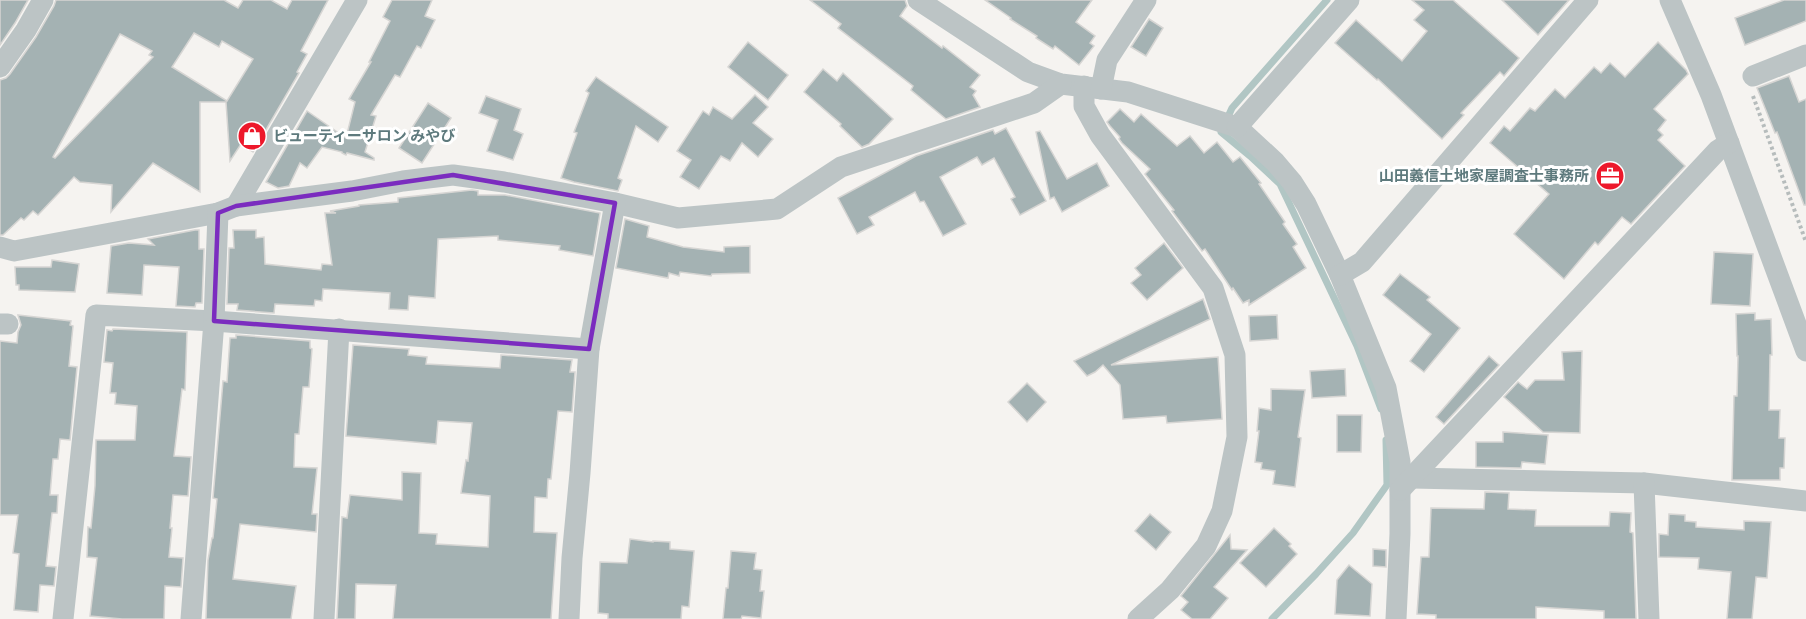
<svg xmlns="http://www.w3.org/2000/svg" width="1806" height="619" font-family="Ubuntu,'Noto Sans JP',sans-serif">
<style>
.lines{fill:none;stroke-linecap:round;stroke-linejoin:round}
.stream{stroke:#b1c6c4;stroke-width:7}
.building{fill:#a4b2b3;stroke:#d6d5d3;stroke-width:1.5;fill-rule:evenodd}
.path{stroke:#b6bcbc;stroke-width:4;stroke-dasharray:3 3;stroke-linecap:butt}
.minor{stroke:#bcc4c5;stroke-width:21}
.marked{fill:none;stroke:#7b2cbf;stroke-width:4.5;stroke-linejoin:round}
.labels{text-anchor:middle;stroke-width:6;stroke-linejoin:round;paint-order:stroke}
.poi-label{font-size:15px;font-weight:bold;fill:#5e7a7d;stroke:#fff;text-anchor:start}
</style>
<rect width="100%" height="100%" fill="#f5f3f0"/>
<g class="lines">
<g class="stream">
<path d="M1327 0 1232 108 1221 132 1250 156 1280 184 1357 346 1381 409"/>
<path d="M1272 619 1316 574 1353 533 1387 485 1386 440"/>
</g>
</g>
<g class="building">
<path d="M0 0H28L15 23 0 45Z"/>
<path d="M56 0H224L238 8 243 0H271L287 9 292 0H328L301 51 307 54 297 72 299 73 253 152 241 144 230 161 226 102H200V192L153 163 111 212 112 185 80 182 74 177 38 215 33 211 24 220 21 218 3 235H0V80L6 78 10 74 36 37 54 6ZM194 33 219 47 222 41 253 59 227 101 172 67ZM120 34 152 51 149 55 153 57 55 158 53 157Z"/>
<path d="M392 0H432L425 16 435 20 421 48 417 46 400 77 395 75 371 115 376 116 365 152 374 158V160L347 153 346 155 342 153V152L322 147 307 168 300 163 289 186 278 188 266 182 307 111 346 138 355 102 349 99 371 62H369L390 21 383 17Z"/>
<path d="M810 0H905L907 6 900 16 942 48 943 46 980 75 970 87 976 91 973 95 980 107 946 119 911 90 913 86 838 28 841 24Z"/>
<path d="M985 0H1092L1076 22 1095 36 1090 43 1094 46 1079 65 1055 46 1053 49 1036 38 1037 36 1010 19 1011 18Z"/>
<path d="M1412 0H1453L1519 58 1504 76 1500 72 1461 113 1464 115 1442 139 1378 79 1377 80 1335 43 1356 20 1402 61 1427 31 1414 20 1424 10Z"/>
<path d="M1502 0H1569L1538 35Z"/>
<path d="M1784 0H1806V21L1745 45 1735 18Z"/>
<path d="M1149 19 1163 28 1146 56 1131 47Z"/>
<path d="M748 42 788 75 768 100 728 67Z"/>
<path d="M1658 42 1686 70 1688 74 1654 109 1666 120 1658 130 1663 135 1658 140 1685 166 1631 224 1622 217 1598 245 1595 242 1564 279 1514 234 1549 194 1490 143 1504 126 1510 131 1530 108 1535 111 1555 89 1565 98 1594 67 1601 73 1610 63 1625 77Z"/>
<path d="M823 69 837 81 843 73 893 119 869 144 862 147 840 126 841 124 804 92Z"/>
<path d="M1789 76 1799 102 1806 99V205H1804L1777 132 1775 133 1757 88Z"/>
<path d="M596 77 668 127 658 142 636 126 618 178 622 180 618 191 574 182 561 178 577 133 574 132 589 93 586 91Z"/>
<path d="M755 95 768 107 753 123 773 139 758 157 742 143 730 161 721 156 699 189 680 177 691 160 677 151 703 111 709 115 713 107 732 119Z"/>
<path d="M486 96 521 109 514 130 523 134 513 160 487 151 498 120 479 113Z"/>
<path d="M428 103 451 118 422 163 399 148Z"/>
<path d="M1120 109 1134 122 1141 114 1177 146 1190 136 1204 153 1217 142 1233 162 1240 157 1261 183 1259 184 1285 222 1283 224 1297 244 1293 247 1306 268 1249 305V300L1243 303 1233 288 1232 290 1205 249 1202 251 1172 211 1174 210 1145 174 1150 169 1122 143 1119 139 1120 137 1110 126 1107 122Z"/>
<path d="M1006 128 1046 201 1020 215 1011 199 1015 197 994 158 982 165 977 157 940 177 966 224 943 236 924 201 920 202 915 192 869 217 874 225 857 234 838 198 916 156 993 130 995 134Z"/>
<path d="M1040 131 1067 179 1097 163 1109 186 1062 212 1054 197 1050 199 1036 132Z"/>
<path d="M472 190 478 191V195H505L600 213 593 256 559 250 560 246 498 240V236L438 239 435 298 409 296 408 310 389 309 390 293 323 289 322 301 315 300 314 306 275 304 274 313 237 310 238 304H227L229 248H234L233 230H256V238L264 237 265 264 321 270 322 264 332 265 325 213H336L330 211 359 206V205L398 202V198Z"/>
<path d="M625 219 649 226 647 237 683 247 724 252V247L750 246V273L712 274 711 276 680 272 679 276 669 273 668 278 616 268Z"/>
<path d="M195 230H199V249H204L202 303H196L195 307 176 306 179 267 144 265 142 295 107 293 111 246 129 243 154 245 148 239Z"/>
<path d="M1164 243 1183 268 1147 300 1131 283 1141 275 1135 268Z"/>
<path d="M1714 252 1753 254 1750 306 1711 304Z"/>
<path d="M52 260 79 264 75 292 19 290V285H16L15 267H51Z"/>
<path d="M1400 274 1430 297 1427 300 1460 328 1424 372 1410 361 1431 334 1383 295Z"/>
<path d="M1203 299 1210 319 1111 365 1218 357 1222 419 1167 423 1166 416 1123 419 1120 385 1103 365 1095 372 1087 376 1074 361Z"/>
<path d="M1755 313V320L1771 319 1772 355H1770L1769 410H1780L1779 438H1785L1784 468H1780V480H1732L1734 396H1737L1738 356H1737L1736 314Z"/>
<path d="M18 315 71 321 70 325 73 326 69 366 77 367 70 440 60 439 58 459H53L50 495H58L57 513H52L46 566 56 567 54 586 40 585 38 612 14 610 19 554 13 553 18 515H0V341L17 343 18 332 21 325Z"/>
<path d="M1277 315 1278 339 1250 341 1249 316Z"/>
<path d="M113 329 187 332 185 390 182 389 174 456 191 457 188 496 173 495 170 528H172L169 557 183 558 181 587 165 586 164 619H122L90 616 97 558 87 557 88 527 91 528 95 486 96 440H135L137 406 115 404 116 393H110L113 363 104 362 107 330 112 331Z"/>
<path d="M236 335 310 341V348L312 349 309 387H303L299 434H295L294 467 317 468 312 514H317L316 532 240 524 233 579 296 586 291 619H206L208 560 212 538H213L217 499 213 498 223 381 227 382 230 338H236Z"/>
<path d="M353 345 409 349 408 355 427 357 426 364 500 368 501 355 572 360 570 372H575L572 412 558 411 551 479H548L547 498 535 497 534 532 557 533 551 619H393L396 585 356 584 355 619H337L342 517 347 518 350 495 402 500V472L421 473 419 533 437 534 436 544 488 547 490 496 461 493 466 460 468 461 472 423 438 421 436 444 346 436Z"/>
<path d="M1582 351 1580 433 1543 432 1504 397 1518 382 1527 389 1535 380H1564L1562 352Z"/>
<path d="M1489 356 1499 365 1444 424 1436 417Z"/>
<path d="M1345 369 1346 396 1312 398 1310 371Z"/>
<path d="M1027 383 1046 402 1027 422 1008 402Z"/>
<path d="M1271 389 1305 390 1298 437 1301 438 1295 487 1273 484 1275 471 1261 469 1262 463 1255 462 1259 431H1257L1259 408 1271 410Z"/>
<path d="M1337 415H1362L1361 452H1337Z"/>
<path d="M1503 432 1548 435 1545 464 1522 462 1521 468 1476 467V442H1503Z"/>
<path d="M1485 492 1509 493 1508 509 1536 510 1535 526H1609L1610 512 1631 513 1630 532 1633 533 1636 619H1604V611L1536 607V619H1436V615L1417 614 1421 557H1429L1431 508 1484 509Z"/>
<path d="M1150 514 1171 532 1156 550 1135 531Z"/>
<path d="M1669 514 1685 515V521L1696 522V527L1744 530V521L1771 522 1767 578 1756 577 1752 619H1727L1731 572 1698 569 1699 558 1659 557V534L1668 535Z"/>
<path d="M1274 528 1291 544 1289 546 1297 554 1266 587 1240 563Z"/>
<path d="M1230 535 1231 549 1247 550 1214 587 1228 598 1210 619H1192L1181 610 1188 602 1181 596Z"/>
<path d="M630 539 653 542V541L670 542V549L694 551 689 607 682 606 681 619H608V614L598 613 600 562 627 563Z"/>
<path d="M1373 549 1386 550V567L1373 566Z"/>
<path d="M731 551 756 553 754 569 762 570 760 591H764L761 618 742 616 741 619H723L726 588H728Z"/>
<path d="M1349 565 1372 584 1370 616 1335 614 1337 580Z"/>
</g>
<g class="lines">
<path class="path" d="M1753 96 1806 242"/>
<g class="minor">
<path d="M918 0 1028 72 1061 84 1128 92 1237 127 1275 162 1292 182 1306 204 1340 275 1386 388 1400 462V534L1396 619"/>
<path d="M1670 0 1711 95 1806 351"/>
<path d="M0 67 26 30 43 0"/>
<path d="M1753 76 1806 55"/>
<path d="M1084 86V106L1100 135 1213 288 1235 355 1237 437 1222 511 1206 546 1170 590 1138 619"/>
<path d="M1101 89 1107 60 1146 0"/>
<path d="M1237 127 1349 0"/>
<path d="M236 206 357 0"/>
<path d="M0 247 14 251 218 213 236 206 352 191 403 181 453 175 504 182 615 203 678 218 777 209 841 167 1034 103 1061 84"/>
<path d="M1340 275 1362 262 1588 0"/>
<path d="M0 324H8"/>
<path d="M1412 478 1644 483 1806 501"/>
<path d="M1644 483 1649 619"/>
<path d="M1400 490 1718 150 1729 143"/>
<path d="M63 619 96 315 214 321 589 349"/>
<path d="M191 619 214 321 218 213"/>
<path d="M324 619 339 329"/>
<path d="M569 619 572 558 580 473 589 349 615 203"/>
</g>
</g>
<path class="marked" d="M453 175 615 203 589 349 214 321 218 213 236 206Z"/>
<defs>
<g id="shop-disc" transform="scale(1.5)"><circle r="9.5" fill="#ed182b" stroke="#fff"/><path d="M-5-2.5h2.3a2.7 3.5 0 0 1 5.4 0H5L5.5 6h-11ZM-1.5-2.5h3a1.5 2.3 0 0 0-3 0Z" fill="#fff"/></g>
<g id="office-disc" transform="scale(1.5)"><circle r="9.5" fill="#ed182b" stroke="#fff"/><path d="M-6-3h4V-5.5h4V-3h4V5H-6ZM-1-4.5V-3h2v-1.5ZM-6 0V1H6V0Z" fill="#fff"/></g>
</defs>
<g fill-rule="evenodd">
<use href="#shop-disc" x="252" y="136"/>
<use href="#office-disc" x="1610" y="176"/>
</g>
<g class="labels">
<g class="poi-label">
<text x="273" y="141">ビューティーサロン みやび</text>
<text x="1589" y="181" text-anchor="end">山田義信土地家屋調査士事務所</text>
</g>
</g>
</svg>
